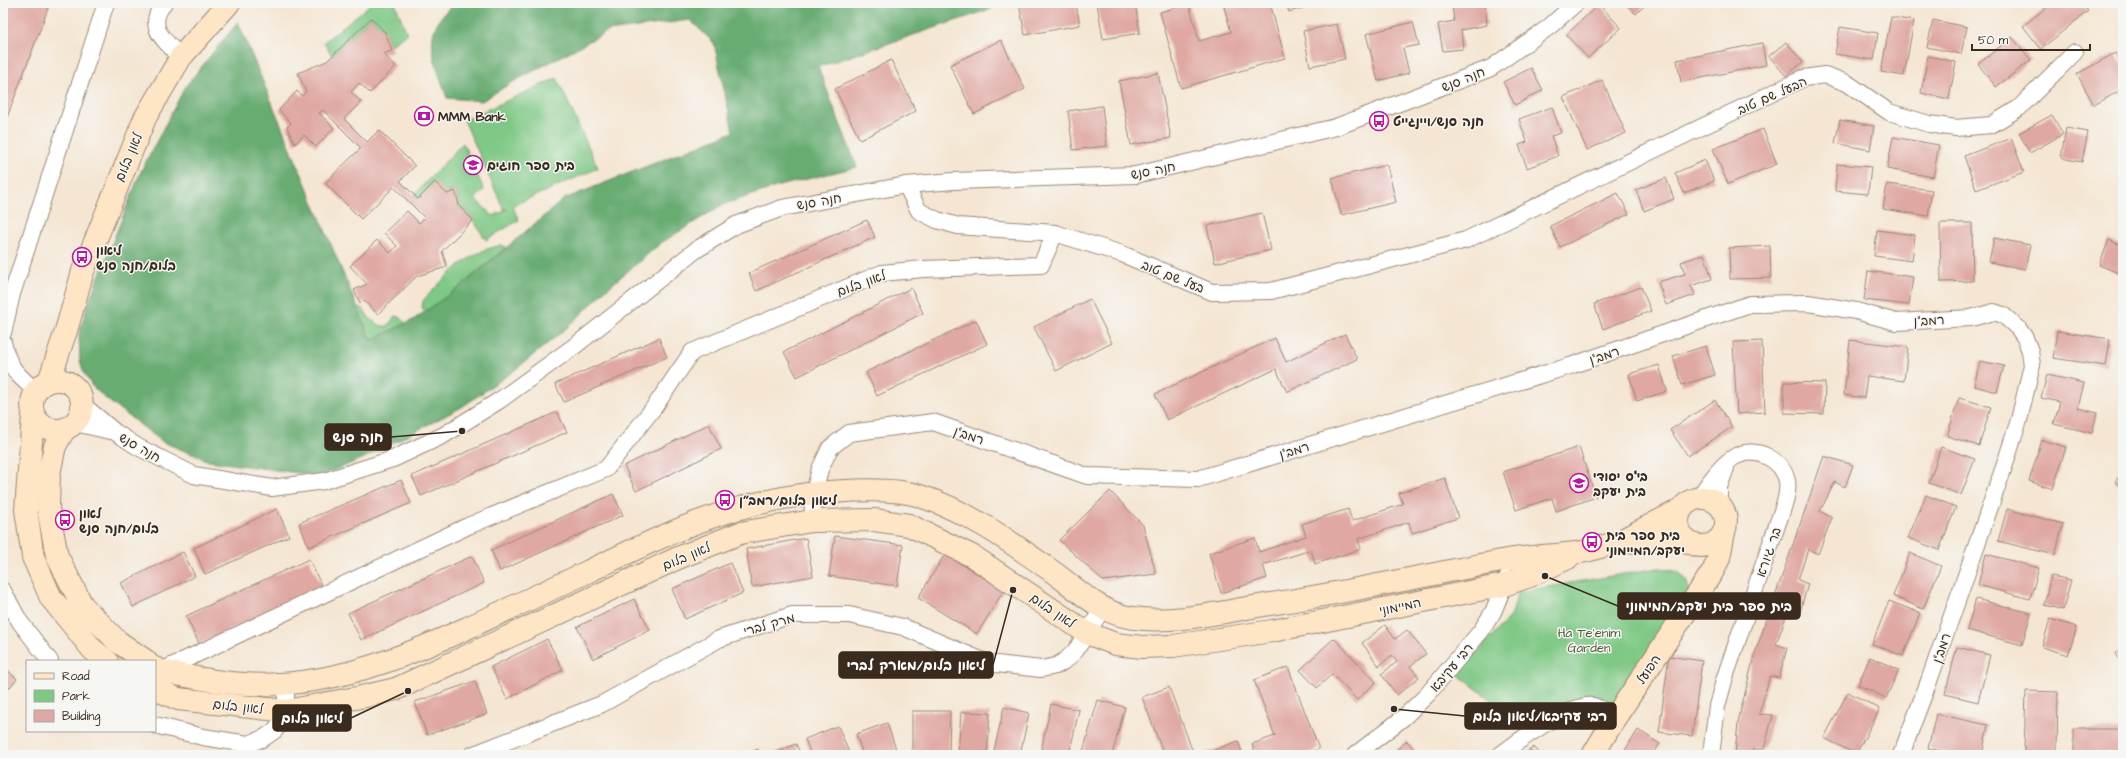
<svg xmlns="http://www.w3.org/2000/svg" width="2126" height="758" font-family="'Architects Daughter','Playpen Sans Hebrew',sans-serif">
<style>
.green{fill:#7fc885;stroke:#5d7952}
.forest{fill:#67ac72;stroke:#516b48}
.building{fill:#e0a8a3}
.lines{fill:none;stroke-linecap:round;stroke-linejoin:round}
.street-casing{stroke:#988878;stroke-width:18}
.secondary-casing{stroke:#988878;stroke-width:24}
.street{stroke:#fff;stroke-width:16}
.secondary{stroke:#fde5c5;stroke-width:22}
.labels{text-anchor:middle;stroke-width:3;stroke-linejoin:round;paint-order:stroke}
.street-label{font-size:13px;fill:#3b2a1e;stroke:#f6f6f2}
.poi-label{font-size:13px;font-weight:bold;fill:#3b2a1e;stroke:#f6f6f2;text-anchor:start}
.park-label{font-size:13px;fill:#4f593d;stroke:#f6f6f2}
.leader{fill:none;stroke:#3b2a1e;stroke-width:1.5}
.callout-dot{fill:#3b2a1e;stroke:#f6f6f2;stroke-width:1.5}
.callout{fill:#3b2a1e;stroke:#3b2a1e;stroke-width:1.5}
.callout-label{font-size:14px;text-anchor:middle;font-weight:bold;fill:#fff}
</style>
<rect width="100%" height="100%" fill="#f6f6f2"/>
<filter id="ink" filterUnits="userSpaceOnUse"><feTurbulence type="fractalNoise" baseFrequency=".025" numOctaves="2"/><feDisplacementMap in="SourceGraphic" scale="8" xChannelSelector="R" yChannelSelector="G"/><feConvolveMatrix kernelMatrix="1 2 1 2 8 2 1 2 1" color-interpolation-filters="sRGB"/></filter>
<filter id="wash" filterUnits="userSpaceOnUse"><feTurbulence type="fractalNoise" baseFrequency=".012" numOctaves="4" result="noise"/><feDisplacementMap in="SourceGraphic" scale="16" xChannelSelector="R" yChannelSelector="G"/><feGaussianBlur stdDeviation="0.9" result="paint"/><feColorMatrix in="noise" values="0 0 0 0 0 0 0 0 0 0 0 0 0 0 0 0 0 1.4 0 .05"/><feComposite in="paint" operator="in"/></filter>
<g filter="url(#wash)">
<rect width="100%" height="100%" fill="#f5e6d3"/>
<g class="green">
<path d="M372 3H395L407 34 390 46 385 32 371 18 332 56 324 42Z"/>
<path d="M557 78 598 168 512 206 519 220 486 240 473 220 457 204 459 203 455 191 418 199 414 195 463 143 484 190 475 199 493 216 508 209 504 210 464 120Z"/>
<path d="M502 245 506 247 460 287 426 311 422 308 423 301 428 295C450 273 470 251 502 245Z"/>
<path d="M361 307C367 315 376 328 388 326L395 316 400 317 407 324 371 340 357 308Z"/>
<path d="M1658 568C1674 569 1690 573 1688 593L1614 709 1587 699 1563 705 1527 727 1457 674 1512 614 1518 592Z"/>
</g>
<path class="forest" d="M454 3H989L991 9 818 67 857 167 779 186 722 205 661 243 609 287 569 326 515 370 462 407 364 458 320 476 209 461 163 442 106 399 92 386 84 373 80 361 79 334 87 306 141 171 185 87 238 22 371 340 413 320 460 287 564 199 733 132 714 43 690 20 608 31 511 83 482 101 447 98C441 78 428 53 434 31 436 21 447 10 454 3Z"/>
<g id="blocks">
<g class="building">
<path d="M7 3H50L3 128V15Z"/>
<path d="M1019 3H1076L1080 25 1025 35Z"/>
<path d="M1097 3H1135L1140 33 1103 39Z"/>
<path d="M1223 3H1270L1285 58 1181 88 1160 12 1189 4 1199 41 1231 32Z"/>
<path d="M1286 3H1321L1289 12Z"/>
<path d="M1469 3H1485L1487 25 1461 30 1463 49 1443 51 1438 24 1454 21 1452 5Z"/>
<path d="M1626 3H1647L1636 14Z"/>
<path d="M2052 3H2081L2088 11 2041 49 2023 26Z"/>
<path d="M1599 4 1621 28 1588 58 1566 35Z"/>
<path d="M1891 17 1914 21 1904 76 1881 72Z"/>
<path d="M371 18 385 32 392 51 383 54 396 66 370 93 359 83 351 92 361 102 344 119 367 142 379 130 415 166 400 181 418 199 435 182 447 194 455 191 459 204H457L473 220 442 251 447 267 417 276 378 314 364 301 360 303 354 290 367 284 350 266 377 240 390 253 397 246 384 233 407 211 419 223 425 218 394 187 361 219 325 183 361 148 323 110 319 113 334 128 316 147 304 135 295 144 287 127 291 123 279 110 297 91 302 96 306 92 298 73 327 61Z"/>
<path d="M1933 20 1967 27 1961 54 1927 47Z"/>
<path d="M1413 22 1419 45 1403 48 1409 73 1378 81 1366 34Z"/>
<path d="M1337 24 1345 59 1310 66 1303 31Z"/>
<path d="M1840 27 1878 33 1874 60 1835 54Z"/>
<path d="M2012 37 2031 60 1996 87 1978 64Z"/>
<path d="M1001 40 1025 89 974 114 950 65Z"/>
<path d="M1786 42 1803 62 1786 76 1769 56Z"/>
<path d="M1762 43 1766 65 1681 82 1677 60Z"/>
<path d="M2115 53 2123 67V89L2094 105 2077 74Z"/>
<path d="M1928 56 1956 62 1949 99 1921 93Z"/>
<path d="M891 60 916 111 860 140 835 89Z"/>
<path d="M1531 68 1543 90 1515 105 1503 82Z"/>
<path d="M1158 73 1171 138 1131 145 1119 81Z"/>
<path d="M1602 80 1626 133 1587 150 1563 97Z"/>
<path d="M1102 106 1107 146 1073 150 1068 111Z"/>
<path d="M1552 107 1561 133 1551 136 1558 156 1527 168 1519 145 1527 142 1519 119Z"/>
<path d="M2052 115 2063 134 2030 153 2019 133Z"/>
<path d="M1840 120 1874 126 1870 150 1835 143Z"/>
<path d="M2066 128 2088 132 2082 162 2061 158Z"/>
<path d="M1763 129 1777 164 1728 184 1713 149Z"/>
<path d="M1893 137 1939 145 1933 177 1887 169Z"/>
<path d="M2011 138 2024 172 1976 190 1964 156Z"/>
<path d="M1705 160 1714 181 1684 193 1675 173Z"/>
<path d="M1837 164 1871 167 1868 194 1835 191Z"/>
<path d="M1387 165 1396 202 1341 215 1332 178Z"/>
<path d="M1666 178 1674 199 1644 211 1636 190Z"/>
<path d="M1887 184 1932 190 1928 216 1883 209Z"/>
<path d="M1618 193 1629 214 1560 247 1550 226Z"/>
<path d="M1262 213 1271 250 1215 263 1207 226Z"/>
<path d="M867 220 875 237 756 291 749 273Z"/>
<path d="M1940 223H1972L1973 281 1941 282Z"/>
<path d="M1877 230 1915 235 1912 261 1874 256Z"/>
<path d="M1994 238 2030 245 2025 269 1989 262Z"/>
<path d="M2109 240 2123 246V275L2099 265Z"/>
<path d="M1770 246 1771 278 1730 279 1729 248Z"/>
<path d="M1704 254 1712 279 1691 286 1695 295 1666 305 1658 282 1685 274 1681 262Z"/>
<path d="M1868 271 1913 277 1909 305 1864 300Z"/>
<path d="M1641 287 1651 311 1603 329 1594 304Z"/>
<path d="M911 288 923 313 797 377 784 352Z"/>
<path d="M1090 299 1112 343 1056 371 1034 327Z"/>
<path d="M976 320 987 344 877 396 866 372Z"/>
<path d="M2057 331 2110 339 2106 366 2053 358Z"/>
<path d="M1345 334 1357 359 1287 392 1276 369 1167 420 1155 394 1275 338 1286 362Z"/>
<path d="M659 338 667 357 564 402 555 384Z"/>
<path d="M1850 340 1908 347 1904 381 1867 376 1864 398 1844 395Z"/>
<path d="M1762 341 1765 412 1737 414 1733 342Z"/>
<path d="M1706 346 1715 375 1682 385 1673 356Z"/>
<path d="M1980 361 2004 366 1997 392 1974 386Z"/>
<path d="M1659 365 1667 391 1637 401 1629 374Z"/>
<path d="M2047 375 2084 383 2078 408 2097 413 2092 433 2054 424 2060 402 2041 398Z"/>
<path d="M1784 382 1825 383 1824 414 1784 413Z"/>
<path d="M1959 398 1991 407 1979 446 1947 436Z"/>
<path d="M1715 400 1732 427 1688 456 1670 430Z"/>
<path d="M557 412 567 432 421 496 412 476Z"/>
<path d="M709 424 721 449 636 491 624 466Z"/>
<path d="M2042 440 2066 447 2053 489 2029 481Z"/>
<path d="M1579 447 1596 497 1556 511 1552 498 1516 510 1503 472Z"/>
<path d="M1941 447 1975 459 1961 495 1929 483Z"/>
<path d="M1824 456 1853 465 1845 487 1835 482 1820 511 1832 518 1818 554 1808 549 1798 580 1808 584 1799 615 1788 611 1776 644 1787 648 1779 678 1770 676 1759 714 1773 715 1764 749H1753L1752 755H1735L1738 722 1754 656Z"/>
<path d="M2123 471V488L2115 482Z"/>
<path d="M1445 478 1458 518 1412 533 1409 522 1358 539 1361 549 1315 564 1311 550 1263 565 1267 578 1221 593 1209 553 1255 538 1259 552 1306 536 1302 524 1348 509 1352 521 1403 504 1399 493Z"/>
<path d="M401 480 411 503 309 547 299 523Z"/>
<path d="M1110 491 1143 525 1156 574 1103 581 1059 540Z"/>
<path d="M613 494 623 515 500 571 491 550Z"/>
<path d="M1926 495 1956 507 1939 550 1908 538Z"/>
<path d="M277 509 289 536 205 574 194 548Z"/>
<path d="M2007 509 2063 524 2055 555 1998 541Z"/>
<path d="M835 536 903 545 897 586 829 576Z"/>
<path d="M806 538 813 576 752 587 746 549Z"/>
<path d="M183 552 195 576 133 607 121 583Z"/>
<path d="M1910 553 1941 566 1923 609 1893 596Z"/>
<path d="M945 554 1004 590 977 634 918 598Z"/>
<path d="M1986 554 2039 568 2030 599 1978 585Z"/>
<path d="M472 556 484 583 361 640 348 613Z"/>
<path d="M309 559 322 587 199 644 186 616Z"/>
<path d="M730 563 743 593 685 619 672 589Z"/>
<path d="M2051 576 2071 580 2063 610 2044 605Z"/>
<path d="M634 599 650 630 593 659 577 627Z"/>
<path d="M1976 599 2031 613 2022 645 1967 630Z"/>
<path d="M1889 601 1920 613 1903 656 1872 644Z"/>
<path d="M2050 619 2077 627 2068 655 2042 647Z"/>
<path d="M1385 625 1395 639 1407 630 1426 654 1410 666 1419 677 1397 695 1381 674 1397 662 1392 655 1379 666 1362 643Z"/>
<path d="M1334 638 1376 682 1357 700 1332 674 1317 688 1300 670Z"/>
<path d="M547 639 563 670 507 699 491 667Z"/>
<path d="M1957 647 1990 655 1978 702 1945 694Z"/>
<path d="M2123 650V668L2116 653Z"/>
<path d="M1669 656 1702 661 1692 736 1659 732Z"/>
<path d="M1870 657 1899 670 1886 698 1858 685Z"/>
<path d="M3 666 17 679 3 695Z"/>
<path d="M1288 667 1319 749 1302 755H1256L1252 744 1275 736 1254 680Z"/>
<path d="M475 681 487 714 427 735 415 702Z"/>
<path d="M1169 687 1194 755H1164L1142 697Z"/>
<path d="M2026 691 2058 692 2057 753 2024 752Z"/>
<path d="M1848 692 1880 709 1856 754 1824 738Z"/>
<path d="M1098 700 1125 707 1112 755H1082Z"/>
<path d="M1051 704 1079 710 1069 755H1040Z"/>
<path d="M1004 707 1029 713 1020 755H993Z"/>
<path d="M912 711H950L949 755H912Z"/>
<path d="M961 712 990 713 987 755H958Z"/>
<path d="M1936 714 1988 725 1982 755H1958L1928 748Z"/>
<path d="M887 723 898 755H863L856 734Z"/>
<path d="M838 726 850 755H811L805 739Z"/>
<rect x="2074" y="729" width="47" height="24"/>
<path d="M1638 730 1660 744 1652 755H1632L1625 750Z"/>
<path d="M1238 741 1243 755H1201Z"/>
<path d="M1407 741 1419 755H1390Z"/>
<path d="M796 744 801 755H774L773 754Z"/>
<path d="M1534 747 1541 755H1524Z"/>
<path d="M758 749 760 755H746Z"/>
<path d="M1664 753 1681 754V755H1664Z"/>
</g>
</g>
</g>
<g filter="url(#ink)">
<use href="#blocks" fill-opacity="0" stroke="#988878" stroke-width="1"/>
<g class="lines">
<g class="street-casing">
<g id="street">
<path d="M164 3C145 27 164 40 181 57"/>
<path d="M906 185 919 211 937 220 958 226 1055 233 1122 254 1212 292 1271 291 1466 240 1804 78 1825 75 1847 83 1889 112 1929 124 1956 128 1991 125 2019 108 2075 52"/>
<path d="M3 333 12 294 106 3"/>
<path d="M3 342C8 367 17 375 36 391"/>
<path d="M83 405 115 432 138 447 194 475 272 488 324 481 393 459 444 435 500 400 576 345 696 250 736 225 782 208 906 185 953 181 1136 175 1336 127 1491 68 1549 27 1576 3"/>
<path d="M75 423 110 431"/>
<path d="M1699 497C1709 483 1720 465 1736 456 1756 446 1782 459 1787 481 1788 488 1787 495 1785 502L1725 677 1717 706 1711 755"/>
<path d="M1719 504V487L1726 468"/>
<path d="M812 521 814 493 820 469 830 448 849 433 933 422 1087 476 1198 479 1570 366 1750 304 1808 303 1856 311 1896 322 1971 318 1994 312 2003 315 2018 328 2025 338 2030 351 2032 365 2019 420 2005 464 1929 681 1901 755"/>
<path d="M3 591 20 622 50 661"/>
<path d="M161 671 468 526 606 469 655 406 692 352 882 273 923 269 1041 265 1055 233"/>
<path d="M155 725 203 737 248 744 264 738 274 731 281 723 286 711V684"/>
<path d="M472 755 602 704 719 639 792 615H849L903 627 988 663 1041 669 1056 666 1066 660 1076 650 1103 608"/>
<path d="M1355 755 1403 718 1427 695 1481 631 1493 612 1507 578"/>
<path d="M1500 755C1518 741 1570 703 1593 706 1601 708 1609 714 1615 718"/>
</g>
</g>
<g class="secondary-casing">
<g id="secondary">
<circle cx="57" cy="405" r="25"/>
<path d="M49 381 66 331 83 271 145 118 181 57 229 3"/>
<path d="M33 415 26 510 33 557 51 598 93 650 107 661"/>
<path d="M64 430 55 446 49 474 48 508 57 556 82 605 117 641 146 661"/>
<circle cx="1702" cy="522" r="24"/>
<path d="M1628 537 1680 510"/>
<path d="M155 668 161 671C200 679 240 687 280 684 345 680 406 656 465 629 506 610 548 591 589 571 663 535 724 505 808 494 837 491 892 487 920 496 968 511 1012 543 1053 572 1076 588 1099 612 1128 617 1170 625 1222 612 1264 605 1343 593 1422 576 1501 561 1528 556 1555 556 1581 552 1592 550 1602 546 1613 544 1637 540 1661 539 1685 540"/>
<path d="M155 689 178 699 286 711 361 697 396 689 678 558 740 533 812 521 874 520 909 525 974 557 1087 633 1115 644 1142 647 1173 646 1272 631 1504 585 1530 576 1568 558"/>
<path d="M1593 755 1615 718 1713 571 1719 558 1724 532"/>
</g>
</g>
<use href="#street" class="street"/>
<use href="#secondary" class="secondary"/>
</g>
</g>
<defs>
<g id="bank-ring" transform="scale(1)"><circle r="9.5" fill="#f6f6f2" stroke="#b5179e" stroke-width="1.5"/><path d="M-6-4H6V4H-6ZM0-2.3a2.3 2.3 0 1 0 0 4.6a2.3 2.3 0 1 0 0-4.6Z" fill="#b5179e"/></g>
<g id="bus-ring" transform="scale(1)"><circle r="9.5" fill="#f6f6f2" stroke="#b5179e" stroke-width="1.5"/><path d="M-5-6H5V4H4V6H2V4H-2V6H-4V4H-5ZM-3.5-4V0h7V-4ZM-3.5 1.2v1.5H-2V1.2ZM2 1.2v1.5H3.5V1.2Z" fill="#b5179e"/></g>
<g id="school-ring" transform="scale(1)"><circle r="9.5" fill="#f6f6f2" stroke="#b5179e" stroke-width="1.5"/><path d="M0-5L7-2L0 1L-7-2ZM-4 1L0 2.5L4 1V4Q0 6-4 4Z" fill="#b5179e"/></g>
</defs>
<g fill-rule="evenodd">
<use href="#bank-ring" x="424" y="116"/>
<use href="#bus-ring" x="1379" y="121"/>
<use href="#school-ring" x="473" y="165"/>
<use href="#bus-ring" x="82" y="257"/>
<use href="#school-ring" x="1579" y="483"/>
<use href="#bus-ring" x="725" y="500"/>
<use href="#bus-ring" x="65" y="520"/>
<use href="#bus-ring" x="1592" y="542"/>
</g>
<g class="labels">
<g class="street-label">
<text transform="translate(1463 79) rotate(-22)" y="5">חנה סנש</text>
<text transform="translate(1772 95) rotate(-24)" y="5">הבעל שם טוב</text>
<text transform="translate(128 157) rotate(-67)" y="5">לאון בלום</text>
<text transform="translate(1153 170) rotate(-11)" y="5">חנה סנש</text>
<text transform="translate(819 201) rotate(-10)" y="5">חנה סנש</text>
<text transform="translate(1173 276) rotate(22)" y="5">בעל שם טוב</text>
<text transform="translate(861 283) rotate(-20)" y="5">לאון בלום</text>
<text transform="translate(1929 320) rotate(-3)" y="5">רמב"ן</text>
<text transform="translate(1604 355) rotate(-19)" y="5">רמב"ן</text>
<text transform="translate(969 435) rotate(19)" y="5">רמב"ן</text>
<text transform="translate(140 447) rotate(30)" y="5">חנה סנש</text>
<text transform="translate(1294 450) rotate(-17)" y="5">רמב"ן</text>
<text transform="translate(1768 552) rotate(-71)" y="5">בר גיורא</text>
<text transform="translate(686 556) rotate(-23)" y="5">לאון בלום</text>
<text transform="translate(1400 606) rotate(-12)" y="5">המיימוני</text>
<text transform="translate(1053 610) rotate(34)" y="5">לאון בלום</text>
<text transform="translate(769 624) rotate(-16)" y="5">מרק לברי</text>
<text transform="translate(1941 648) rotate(-71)" y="5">רמב"ן</text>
<text transform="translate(1451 667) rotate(-50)" y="5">רבי עקיבא</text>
<text transform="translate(1648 669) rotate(-56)" y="5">הפועל</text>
<text transform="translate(238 706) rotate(6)" y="5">לאון בלום</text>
</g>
<g class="poi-label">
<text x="438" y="121">MMM Bank</text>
<text x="1393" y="126">חנה סנש/ויינגייט</text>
<text x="487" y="170">בית ספר חוגים</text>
<text x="96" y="255">ליאון<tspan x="96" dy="15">בלום/חנה סנש</tspan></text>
<text x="1593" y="481">בי"ס יסודי<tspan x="1593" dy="15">בית יעקב</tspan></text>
<text x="739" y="505">ליאון בלום/רמב״ן</text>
<text x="79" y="518">לאון<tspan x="79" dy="15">בלום/חנה סנש</tspan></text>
<text x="1606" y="540">בית ספר בית<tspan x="1606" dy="15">יעקב/המיימוני</tspan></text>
</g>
<g class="park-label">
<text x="1589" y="637">Ha Te'enim<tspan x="1589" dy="15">Garden</tspan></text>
</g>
</g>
<path class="leader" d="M462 431L391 437M1545 576L1618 606M1013 590L993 665M1394 709L1465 716M408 691L351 718"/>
<g class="callout-dot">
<circle cx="462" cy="431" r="4"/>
<circle cx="1545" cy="576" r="4"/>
<circle cx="1013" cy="590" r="4"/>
<circle cx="1394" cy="709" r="4"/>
<circle cx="408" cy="691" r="4"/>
</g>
<g class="callout">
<rect x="325" y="424" width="66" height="26" rx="4"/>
<rect x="1618" y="593" width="182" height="26" rx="4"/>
<rect x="839" y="652" width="154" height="26" rx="4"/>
<rect x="1465" y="703" width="151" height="26" rx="4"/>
<rect x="273" y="705" width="78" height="26" rx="4"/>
</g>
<g class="callout-label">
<text x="358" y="442">חנה סנש</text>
<text x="1709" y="611">בית ספר בית יעקב/המימוני</text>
<text x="916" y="670">ליאון בלום/מארק לברי</text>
<text x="1540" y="721">רבי עקיבא/ליאון בלום</text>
<text x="312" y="723">ליאון בלום</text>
</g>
<rect width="2126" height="758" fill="none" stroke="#f6f6f2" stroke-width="16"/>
<rect x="26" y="660" width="130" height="72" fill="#f6f6f2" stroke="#aba49d"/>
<rect x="34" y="673" width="20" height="6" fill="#fde5c5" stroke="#aba49d"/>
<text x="62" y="680" font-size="12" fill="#3b2a1e">Road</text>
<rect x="34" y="690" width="20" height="12" fill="#7fc885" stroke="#aba49d"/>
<text x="62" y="700" font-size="12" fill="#3b2a1e">Park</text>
<rect x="34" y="710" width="20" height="12" fill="#e0a8a3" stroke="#aba49d"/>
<text x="62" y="720" font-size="12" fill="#3b2a1e">Building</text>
<path d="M1972 44v6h118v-6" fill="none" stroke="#3b2a1e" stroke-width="2"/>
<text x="1978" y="44" font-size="12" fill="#3b2a1e" stroke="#f6f6f2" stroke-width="3" paint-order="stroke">50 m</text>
</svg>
